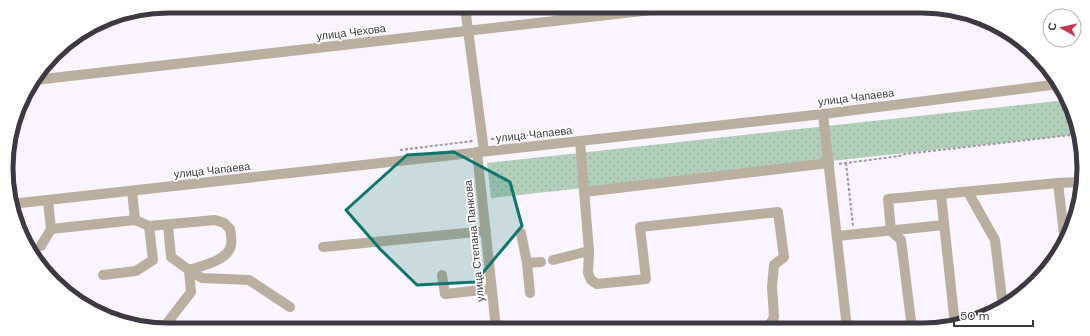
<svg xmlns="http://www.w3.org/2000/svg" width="1090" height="336" font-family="'DM Sans',sans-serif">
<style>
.park{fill:url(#park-dots)}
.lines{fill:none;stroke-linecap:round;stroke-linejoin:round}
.path{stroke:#9d98a1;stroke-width:2;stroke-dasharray:3 2;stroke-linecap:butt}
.minor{stroke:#baae9f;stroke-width:10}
.marked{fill:#0f766e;fill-opacity:0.2;stroke:#0f766e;stroke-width:3;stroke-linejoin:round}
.labels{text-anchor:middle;stroke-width:3.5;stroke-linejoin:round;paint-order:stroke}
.street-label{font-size:11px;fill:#3d3841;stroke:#fff}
.rim{fill:none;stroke:#3d3841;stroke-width:5}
</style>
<defs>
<pattern id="park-dots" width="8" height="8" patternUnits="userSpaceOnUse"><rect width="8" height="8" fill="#b2cfba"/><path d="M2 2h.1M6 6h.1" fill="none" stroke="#9ab2a1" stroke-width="1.8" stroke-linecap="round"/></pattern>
</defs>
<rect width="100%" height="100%" fill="#f9f4fd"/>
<path class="park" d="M1066 100 1080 134 491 198 487 163Z"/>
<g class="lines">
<g class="path">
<path d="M491 139 575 130"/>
<path d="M400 150 473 141"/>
<path d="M846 163 853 226"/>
<path d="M839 164 899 156 905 154 1080 134"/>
</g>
<g class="minor">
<path d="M465 7 484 151"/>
<path d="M35 80 669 8"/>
<path d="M823 114 847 328"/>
<path d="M580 141 589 251 588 273 591 280 597 284 646 279 640 227 778 212 784 257 774 265 772 287 774 317 768 328"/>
<path d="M477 152 496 328"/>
<path d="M1058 183 1065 243"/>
<path d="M132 191 135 220"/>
<path d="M584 192 829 163"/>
<path d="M968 192 995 240 1003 307"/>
<path d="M941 195 955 325"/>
<path d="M11 204 823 114 1059 84"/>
<path d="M51 229 135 220 149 226 215 220 224 223 230 229C231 234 232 240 231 245 229 260 202 266 189 270"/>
<path d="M521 233 527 263 530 293"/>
<path d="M837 236 944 225"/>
<path d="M41 246 51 229 48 201"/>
<path d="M323 247 486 231"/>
<path d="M553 260 589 251"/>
<path d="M527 263 541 262"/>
<path d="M189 270 202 278 249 280 290 307"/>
<path d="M103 275 136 271 153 260 149 226"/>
<path d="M442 275 445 294 491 289"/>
<path d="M164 327 191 292 189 270 171 257 168 225"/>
<path d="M912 329 901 240 891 231 888 199 1058 183 1081 182"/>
</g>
</g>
<path class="marked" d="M454 152 510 182 522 226 475 282 417 285 380 249 346 210 407 155Z"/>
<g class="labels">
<g class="street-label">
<text transform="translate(351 32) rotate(-7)" y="4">улица Чехова</text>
<text transform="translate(856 97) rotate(-7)" y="4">улица Чапаева</text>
<text transform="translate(534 134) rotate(-6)" y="4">улица Чапаева</text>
<text transform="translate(212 170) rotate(-6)" y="4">улица Чапаева</text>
<text transform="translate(474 241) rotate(-96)" y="4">улица Степана Панкова</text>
</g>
</g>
<path d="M0 0H1090V336H0ZM168 13H922A155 155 0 0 1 1077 168V168A155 155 0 0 1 922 323H168A155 155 0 0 1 13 168V168A155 155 0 0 1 168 13Z" fill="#fff" fill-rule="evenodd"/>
<path class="rim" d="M168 13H922A155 155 0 0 1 1077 168V168A155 155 0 0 1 922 323H168A155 155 0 0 1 13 168V168A155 155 0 0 1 168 13Z"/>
<g transform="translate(1062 28) rotate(278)"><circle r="19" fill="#ffffff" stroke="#b1afb3"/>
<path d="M0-3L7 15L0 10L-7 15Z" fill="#c73647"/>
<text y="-6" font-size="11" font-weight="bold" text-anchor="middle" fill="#3d3841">С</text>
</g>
<path d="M954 320v6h79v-6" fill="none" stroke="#3d3841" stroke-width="2"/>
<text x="960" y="320" font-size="12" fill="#3d3841" stroke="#ffffff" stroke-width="3" paint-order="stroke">50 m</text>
</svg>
